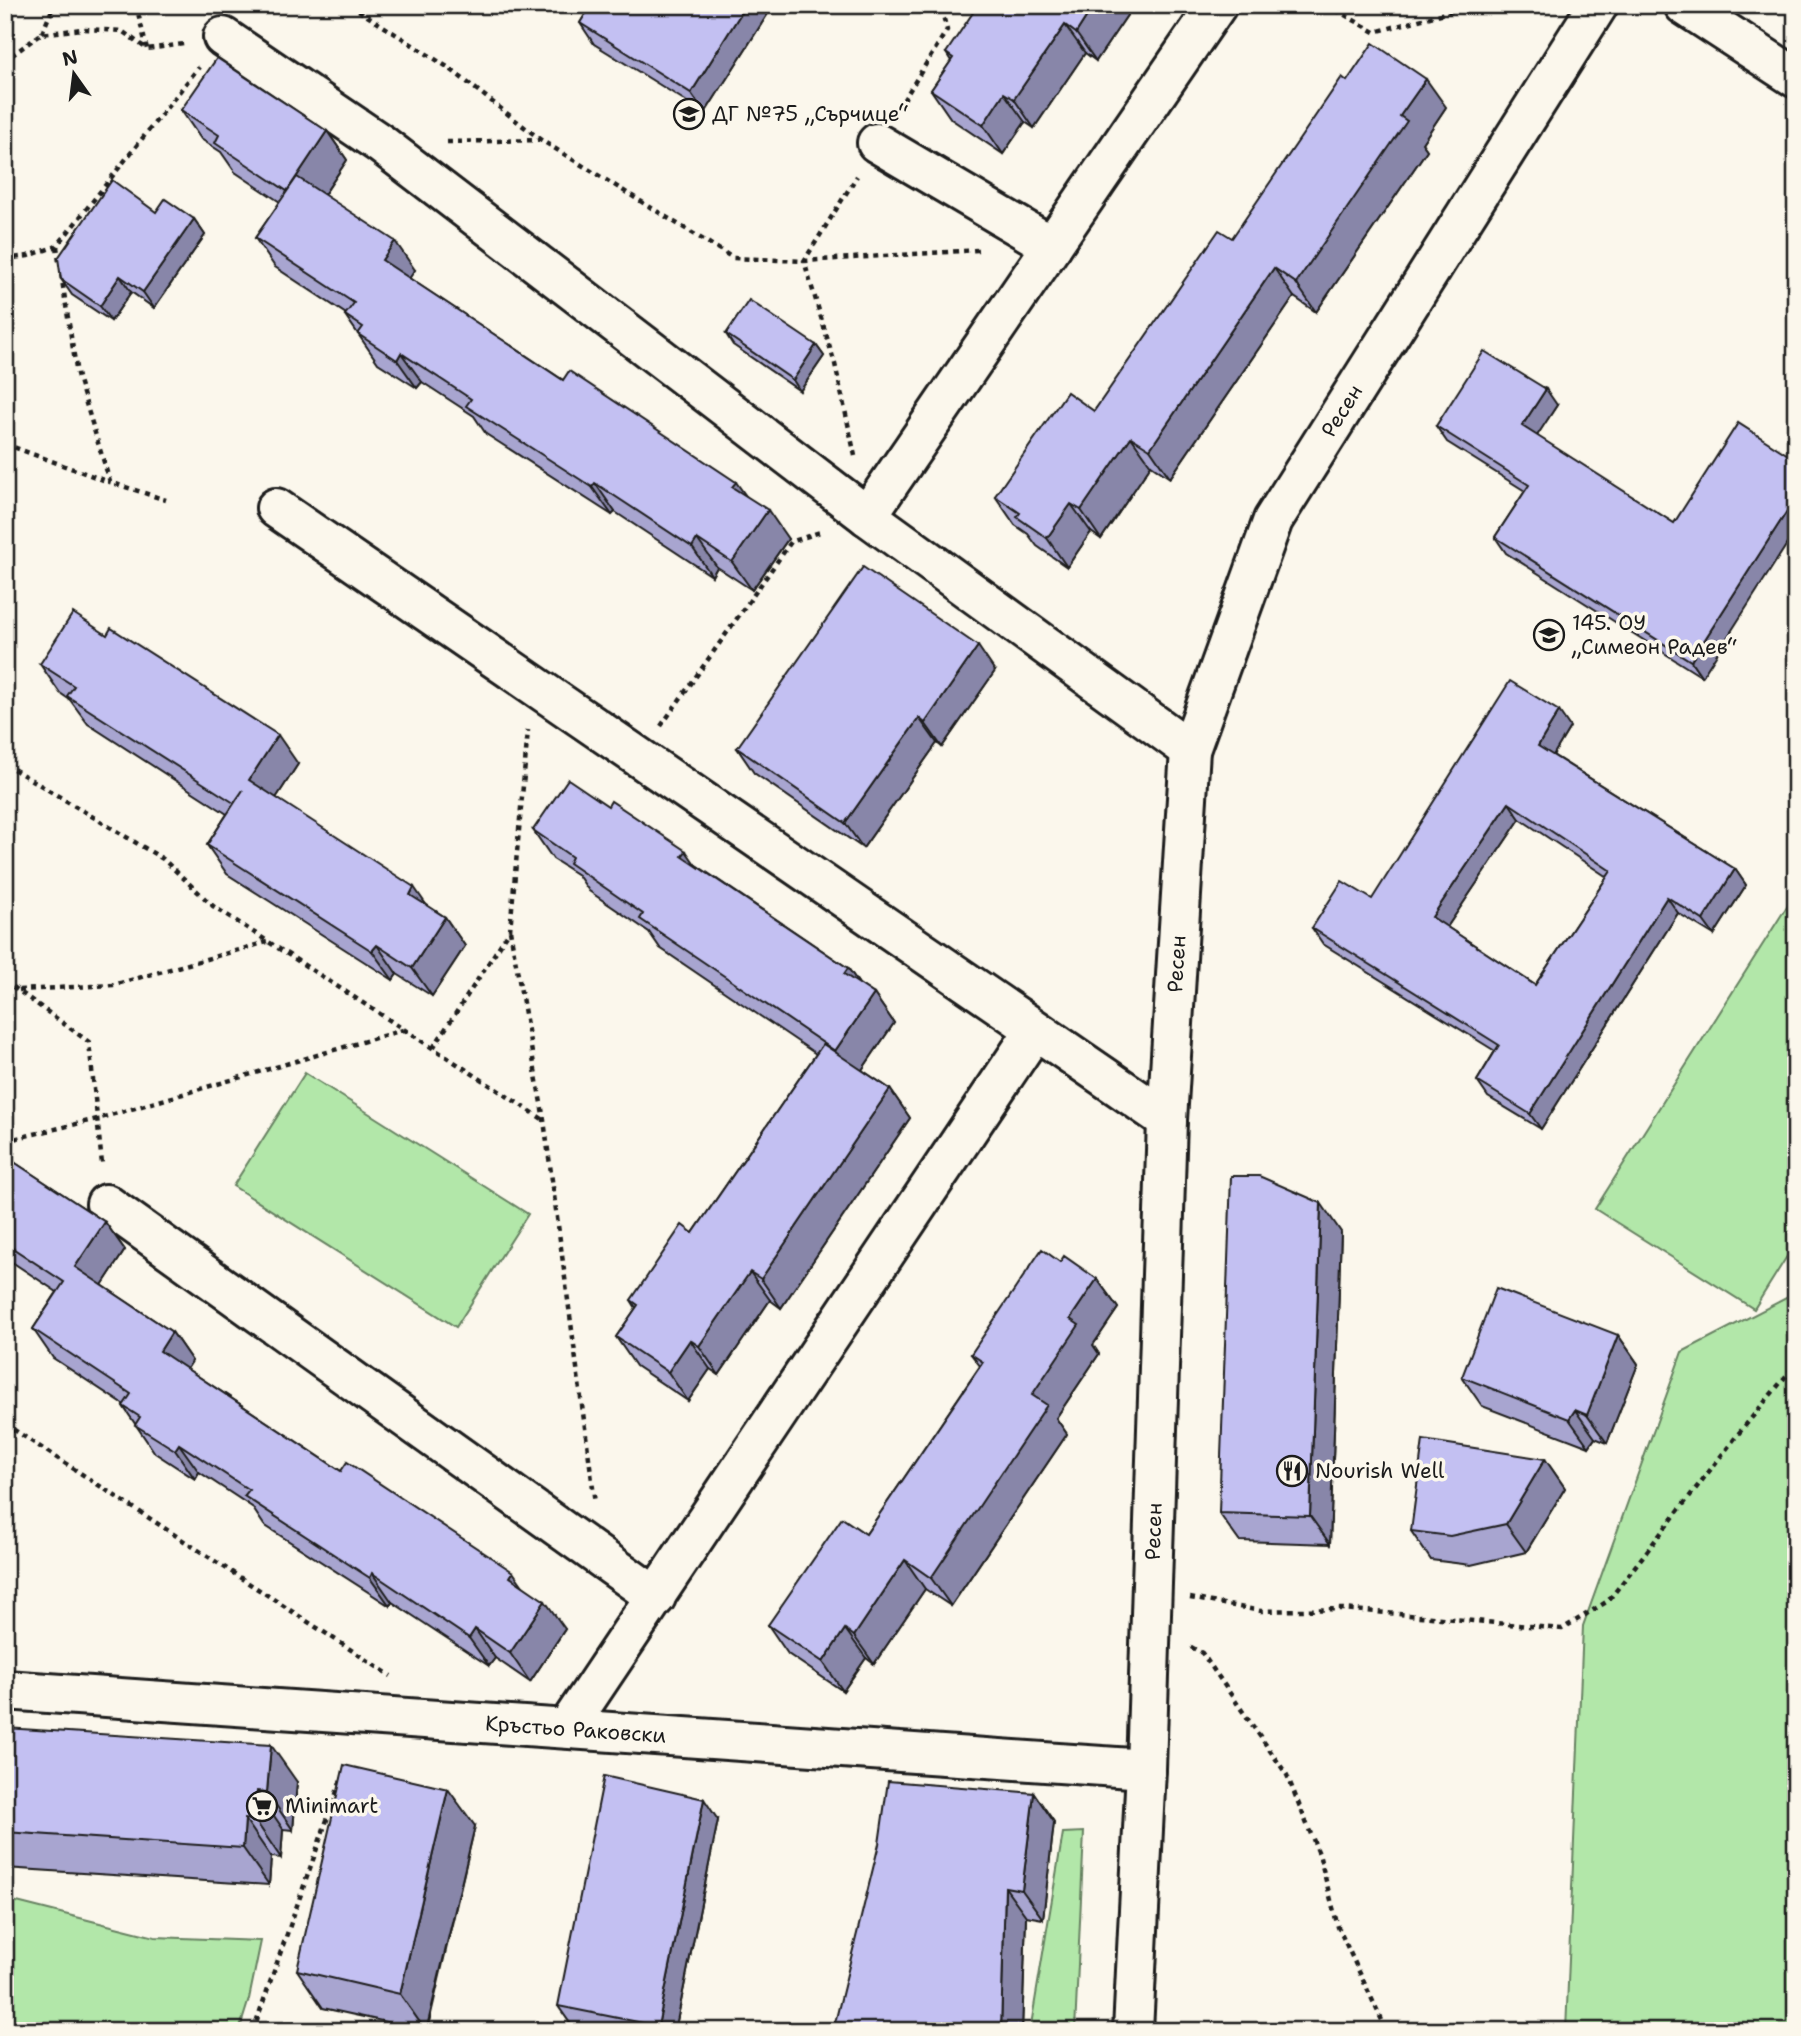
<svg xmlns="http://www.w3.org/2000/svg" width="1801" height="2036" font-family="'Shantell Sans',sans-serif">
<style>
.green{fill:#b2e7a9;stroke:#678262;stroke-width:2}
.lines{fill:none;stroke-linecap:round;stroke-linejoin:round}
.minor-casing{stroke:#1c1c1c;stroke-width:44}
.path{stroke:#1c1c1c;stroke-width:4.5;stroke-dasharray:5 5;stroke-linecap:butt}
.minor{stroke:#fbf7ec;stroke-width:38}
.wall{fill:#a8a5d0;stroke:#1c1c1c;stroke-width:2;fill-rule:evenodd}
.shaded-wall{fill:#8886a9;stroke:#1c1c1c;stroke-width:2}
.building{fill:#c3c0f2;stroke:#1c1c1c;stroke-width:2;fill-rule:evenodd}
.labels{text-anchor:middle;stroke-width:7;stroke-linejoin:round;paint-order:stroke}
.poi-label{font-size:21px;fill:#1c1c1c;stroke:#fbf7ec;text-anchor:start}
.street-label{font-size:21px;fill:#1c1c1c;stroke:#fbf7ec}
</style>
<rect width="100%" height="100%" fill="#fbf7ec"/>
<filter id="ink" filterUnits="userSpaceOnUse"><feTurbulence type="fractalNoise" baseFrequency=".0143" numOctaves="2"/><feDisplacementMap in="SourceGraphic" scale="14" xChannelSelector="R" yChannelSelector="G"/><feConvolveMatrix kernelMatrix="1 2 1 2 8 2 1 2 1" color-interpolation-filters="sRGB"/></filter>
<g filter="url(#ink)">
<g class="green">
<path d="M1796 892V1242L1754 1309 1595 1209Z"/>
<path d="M305 1073 528 1214 456 1327 233 1186Z"/>
<path d="M1796 1293V2031H1566L1583 1626 1682 1352Z"/>
<path d="M1084 1832 1075 2031H1030L1063 1833Z"/>
<path d="M5 1899 155 1937 261 1941 249 1999 239 2031H5Z"/>
</g>
<g class="lines">
<g class="minor-casing">
<g id="minor">
<path d="M1684 5 1796 78"/>
<path d="M223 37 381 144 867 516 1190 750"/>
<path d="M877 143 1052 246"/>
<path d="M276 508 1167 1120"/>
<path d="M867 516 1217 5"/>
<path d="M106 1204 656 1597"/>
<path id="s1" d="M5 1690 1146 1769"/>
<path d="M567 1728 1035 1030"/>
<path id="s2" d="M1133 2031 1146 1769 1167 1120 1190 750 1273 520 1598 5"/>
</g>
</g>
<g class="path">
<path d="M136 5 147 49"/>
<path d="M350 5 449 68 541 140 733 258 804 261 978 250"/>
<path d="M1327 5 1375 32 1474 5"/>
<path d="M42 33 54 5"/>
<path d="M5 63 11 56 41 34 82 29 122 31 147 49 184 44"/>
<path d="M898 109 947 30 940 5"/>
<path d="M447 142 540 140"/>
<path d="M57 246 59 262"/>
<path d="M5 259 28 256 57 246 199 67"/>
<path d="M61 274 77 374 110 482 166 500"/>
<path d="M5 444 109 482"/>
<path d="M855 456 835 364 804 261 857 176"/>
<path d="M5 726V733"/>
<path d="M661 726 791 542 820 532"/>
<path d="M5 764 163 859 213 906 544 1120"/>
<path d="M510 930 544 1120 595 1503"/>
<path d="M5 981 89 1042 102 1164"/>
<path d="M19 990 113 985 267 942"/>
<path d="M433 1048 510 930 528 730"/>
<path d="M5 1141 97 1119 403 1030"/>
<path d="M5 1424 391 1676"/>
<path d="M1190 1598 1261 1611 1343 1609 1562 1629 1608 1601 1739 1433 1796 1364"/>
<path d="M1191 1647 1202 1653 1287 1775 1319 1854 1338 1927 1387 2031"/>
<path d="M254 2027 312 2031"/>
<path d="M253 2031 342 1777"/>
</g>
<use href="#minor" class="minor"/>
</g>
<g class="wall">
<path d="M591 5H765L769 12 705 113 594 44 580 23Z"/>
<path d="M1134 5 1096 61 1085 53 1034 128 1025 122 1003 154 951 119 931 90 951 61 946 53Z"/>
<path d="M1779 5H1796V12Z"/>
<path d="M1446 107 1422 143 1427 150 1316 312 1294 297 1170 478 1151 465 1101 539 1091 532 1067 567 1037 546 1028 534 1015 525 995 496 1094 411 1232 238Z"/>
<path d="M181 110 327 131 347 160 324 195 415 270 409 278 563 380 746 496 788 539 752 590 717 567 712 576 615 512 612 515 486 434 474 416 422 382 417 388 378 363 345 315 346 314 275 267 255 238 280 202 235 172 221 152 201 139Z"/>
<path d="M156 212 194 219 205 235 154 308 131 292 111 321 72 295 61 279Z"/>
<path d="M726 334 816 345 824 356 800 391 733 345Z"/>
<path d="M1557 405 1537 435 1702 677 1506 553 1495 537 1525 491 1447 442 1436 426Z"/>
<path d="M40 664 298 764 276 798 427 905 445 917 465 946 432 996 397 974 393 980 227 874 207 845 227 814 88 724 70 700 60 693Z"/>
<path d="M995 671 942 747 937 743 863 848 754 773 737 748Z"/>
<path d="M1570 727 1553 755 1735 869 1746 885 1714 935 1678 913 1541 1129 1488 1097 1477 1081 1495 1051 1323 944 1312 928 1372 899ZM1520 819 1607 877 1535 985 1447 927Z"/>
<path d="M533 830 696 865 848 968 859 984 874 994 894 1023 862 1070 890 1089 910 1118 781 1308 770 1300 719 1375 710 1369 688 1401 636 1366 616 1337 636 1308 631 1300 693 1233 816 1054 660 948 649 932 589 891 578 875 553 859Z"/>
<path d="M5 1156 105 1222 125 1250 102 1285 172 1332 192 1361 187 1369 341 1471 523 1586 565 1629 530 1682 495 1658 489 1666 392 1602 390 1606 264 1525 252 1507 199 1472 195 1479 155 1453 123 1406 124 1405 53 1358 33 1329 57 1292 12 1262 5 1253Z"/>
<path d="M1341 1232 1330 1544 1239 1541 1219 1513Z"/>
<path d="M1060 1262 1097 1279 1118 1308 1093 1345 1099 1354 1056 1418 1067 1434 951 1606 925 1589 874 1664 866 1658 843 1691 788 1654 768 1625 866 1534 980 1366 971 1354Z"/>
<path d="M1618 1335 1638 1364 1607 1443 1595 1438 1589 1447 1482 1406 1462 1377Z"/>
<path d="M1545 1459 1565 1488 1526 1552 1471 1565 1431 1560 1411 1531Z"/>
<path d="M5 1728 297 1782 293 1830 283 1829 281 1858 271 1857 269 1885 5 1868Z"/>
<path d="M1034 1793 1054 1822 1043 1919 1026 1916 1022 2031H833Z"/>
<path d="M718 1820 675 2031H596L572 2026 558 2006Z"/>
<path d="M475 1826 427 2031 323 2008 297 1970Z"/>
</g>
<g class="shaded-wall">
<path d="M746 5H765L769 12 705 113 691 93Z"/>
<path d="M1094 5H1134L1096 61 1076 33Z"/>
<path d="M1065 25 1085 53 1034 128 1014 99Z"/>
<path d="M1426 79 1446 107 1422 143 1427 150 1316 312 1296 283 1400 116Z"/>
<path d="M1004 93 1025 122 1003 154 983 125Z"/>
<path d="M327 131 347 160 307 220 287 191Z"/>
<path d="M194 219 205 235 154 308 143 292Z"/>
<path d="M395 241 415 270 402 289 382 260Z"/>
<path d="M1274 268 1294 297 1170 478 1150 449Z"/>
<path d="M120 276 131 292 111 321 100 306Z"/>
<path d="M816 345 824 356 800 391 793 380Z"/>
<path d="M401 353 422 382 417 388 397 360Z"/>
<path d="M1546 389 1557 405 1533 442 1522 426Z"/>
<path d="M1131 437 1151 465 1101 539 1081 510Z"/>
<path d="M736 482 756 510 732 487Z"/>
<path d="M595 483 615 512 612 515 592 487Z"/>
<path d="M1796 497V530L1702 677 1691 661Z"/>
<path d="M1071 504 1091 532 1067 567 1047 538Z"/>
<path d="M768 510 788 539 752 590 732 562Z"/>
<path d="M697 539 717 567 712 576 692 547Z"/>
<path d="M978 646 995 671 942 747 925 723Z"/>
<path d="M1559 711 1570 727 1549 762 1538 746Z"/>
<path d="M919 718 937 743 863 848 845 823Z"/>
<path d="M278 735 298 764 269 809 249 780Z"/>
<path d="M1509 803 1520 819 1443 933 1432 917Z"/>
<path d="M686 851 706 880 682 856Z"/>
<path d="M1735 869 1746 885 1714 935 1703 920Z"/>
<path d="M414 887 434 916 410 895Z"/>
<path d="M1667 897 1678 913 1541 1129 1530 1114Z"/>
<path d="M445 917 465 946 432 996 412 968Z"/>
<path d="M377 945 397 974 393 980 372 951Z"/>
<path d="M848 968 868 997 844 974Z"/>
<path d="M874 994 894 1023 855 1080 835 1051Z"/>
<path d="M890 1089 910 1118 781 1308 761 1279Z"/>
<path d="M1321 1203 1341 1232 1330 1544 1310 1516Z"/>
<path d="M105 1222 125 1250 95 1296 75 1267Z"/>
<path d="M750 1272 770 1300 719 1375 699 1346Z"/>
<path d="M1097 1279 1118 1308 1093 1345 1099 1354 1056 1418 1067 1434 951 1606 931 1578 1032 1395 1070 1319Z"/>
<path d="M172 1332 192 1361 180 1380 160 1351Z"/>
<path d="M1618 1335 1638 1364 1607 1443 1587 1415Z"/>
<path d="M690 1340 710 1369 688 1401 668 1372Z"/>
<path d="M1575 1410 1595 1438 1589 1447 1569 1419Z"/>
<path d="M179 1444 199 1472 195 1479 175 1450Z"/>
<path d="M1545 1459 1565 1488 1526 1552 1506 1524Z"/>
<path d="M905 1560 925 1589 874 1664 854 1636Z"/>
<path d="M513 1572 533 1600 510 1577Z"/>
<path d="M372 1573 392 1602 390 1606 370 1578Z"/>
<path d="M545 1601 565 1629 530 1682 510 1653Z"/>
<path d="M475 1629 495 1658 489 1666 469 1638Z"/>
<path d="M845 1629 866 1658 843 1691 823 1662Z"/>
<path d="M271 1745 297 1782 293 1830 267 1792Z"/>
<path d="M448 1789 475 1826 426 2031 400 1994Z"/>
<path d="M257 1791 283 1829 281 1858 255 1820Z"/>
<path d="M1034 1793 1054 1822 1043 1919 1022 1890Z"/>
<path d="M704 1799 718 1820 675 2031H661L658 2026Z"/>
<path d="M245 1819 271 1857 269 1885 243 1848Z"/>
<path d="M1005 1887 1026 1916 1022 2031H1001Z"/>
</g>
<g class="building">
<path d="M591 5H746L691 93 580 23Z"/>
<path d="M978 5H1094L1076 33 1065 25 1014 99 1004 93 983 125 931 90 953 58 946 53Z"/>
<path d="M1373 43 1426 79 1400 116 1407 121 1296 283 1274 268 1150 449 1131 437 1081 510 1071 504 1047 538 1017 517 1020 513 995 496 1067 392 1094 411 1219 230 1232 238 1342 77 1347 81Z"/>
<path d="M217 58 327 131 287 191 215 143 219 135 181 110Z"/>
<path d="M297 177 395 241 382 260 563 380 569 371 736 482 732 487 768 510 732 562 697 539 692 547 595 483 592 487 466 406 471 399 401 353 397 360 358 334 363 327 345 315 354 303 255 238Z"/>
<path d="M112 180 156 212 165 199 194 219 143 292 120 276 100 306 61 279 58 258Z"/>
<path d="M749 300 816 345 793 380 726 334Z"/>
<path d="M1484 351 1546 389 1522 426 1674 523 1738 423 1796 460V497L1691 661 1495 537 1529 485 1436 426Z"/>
<path d="M863 567 978 646 925 723 919 718 845 823 737 748Z"/>
<path d="M73 613 107 635 111 628 278 735 249 780 414 887 410 895 445 917 412 968 377 945 372 951 207 845 243 790 234 803 67 696 74 686 40 664Z"/>
<path d="M1510 681 1559 711 1538 746 1735 869 1703 920 1667 897 1530 1114 1477 1081 1499 1045 1312 928 1342 881 1372 899ZM1509 803 1611 871 1535 985 1432 917Z"/>
<path d="M568 779 608 806 611 801 686 851 682 856 848 968 844 974 874 994 835 1051 640 919 643 914 569 863 572 857 533 830Z"/>
<path d="M823 1044 890 1089 761 1279 750 1272 699 1346 690 1340 668 1372 616 1337 638 1305 631 1300 682 1225 693 1233Z"/>
<path d="M5 1156 105 1222 75 1267 172 1332 160 1351 341 1471 347 1462 513 1572 510 1577 545 1601 510 1653 475 1629 469 1638 372 1573 370 1578 244 1496 249 1490 179 1444 175 1450 135 1425 140 1417 123 1406 131 1394 33 1329 64 1282 5 1243Z"/>
<path d="M1231 1176H1259L1321 1203 1310 1516 1219 1513Z"/>
<path d="M1042 1249 1060 1262 1064 1256 1097 1279 1070 1319 1079 1325 1032 1395 1047 1405 931 1578 905 1560 854 1636 845 1629 823 1662 768 1625 842 1518 866 1534 983 1362 971 1354Z"/>
<path d="M1496 1288 1618 1335 1587 1415 1575 1410 1569 1419 1462 1377Z"/>
<path d="M1423 1440 1545 1459 1506 1524 1450 1536 1411 1531Z"/>
<path d="M5 1728 271 1745 267 1792 257 1791 255 1820 245 1819 243 1848 5 1832Z"/>
<path d="M344 1765 448 1789 400 1994 297 1970Z"/>
<path d="M604 1776 704 1799 658 2026 558 2006Z"/>
<path d="M888 1781 1034 1793 1022 1890 1005 1887 1001 2031H833L879 1844Z"/>
</g>
</g>
<defs>
<g id="school-ring" transform="scale(1.575)"><circle r="9.5" fill="#fbf7ec" stroke="#1c1c1c" stroke-width="1.5"/><path d="M0-5L7-2L0 1L-7-2ZM-4 1L0 2.5L4 1V4Q0 6-4 4Z" fill="#1c1c1c"/></g>
<g id="restaurant-ring" transform="scale(1.575)"><circle r="9.5" fill="#fbf7ec" stroke="#1c1c1c" stroke-width="1.5"/><path d="M-5-6h1v4h1v-4h1v4h1v-4h1v5L-1.5 .5V6h-2V.5L-5-1ZM5-6V6H3V1.5H1.5Q1.5-4 5-6Z" fill="#1c1c1c"/></g>
<g id="supermarket-ring" transform="scale(1.575)"><circle r="9.5" fill="#fbf7ec" stroke="#1c1c1c" stroke-width="1.5"/><path d="M-6-5.5h2.5l.6 2H6L4.5 2H-2.5L-4.4-4H-6ZM-1.5 3.2a1.3 1.3 0 1 0 .1 0ZM3 3.2a1.3 1.3 0 1 0 .1 0Z" fill="#1c1c1c"/></g>
</defs>
<g fill-rule="evenodd">
<use href="#school-ring" x="689" y="114"/>
<use href="#school-ring" x="1549" y="635"/>
<use href="#restaurant-ring" x="1292" y="1471"/>
<use href="#supermarket-ring" x="262" y="1806"/>
</g>
<g class="labels">
<g class="poi-label">
<text x="712" y="121">ДГ №75 „Сърчице“</text>
<text x="1572" y="630">145. ОУ<tspan x="1572" dy="24">„Симеон Радев“</tspan></text>
<text x="1315" y="1478">Nourish Well</text>
<text x="285" y="1813">Minimart</text>
</g>
<g class="street-label">
<text dy="7" stroke="none"><textPath href="#s2" startOffset="1656">Ресен</textPath></text>
<text dy="7" stroke="none"><textPath href="#s2" startOffset="1068">Ресен</textPath></text>
<text dy="7" stroke="none"><textPath href="#s2" startOffset="500">Ресен</textPath></text>
<text dy="7" stroke="none"><textPath href="#s1" startOffset="572">Кръстьо Раковски</textPath></text>
</g>
</g>
<rect width="1801" height="2036" fill="none" stroke="#fbf7ec" stroke-width="28"/>
<rect x="14" y="14" width="1773" height="2008" fill="none" stroke="#1c1c1c" stroke-width="2.5" filter="url(#ink)"/>
<g transform="translate(74 74) rotate(346)" stroke="#fbf7ec" stroke-width="5" paint-order="stroke">
<path d="M0-5L12 26L0 18L-12 26Z" fill="#1c1c1c"/>
<text y="-10" font-size="19" font-weight="bold" text-anchor="middle" fill="#1c1c1c">N</text>
</g>
</svg>
